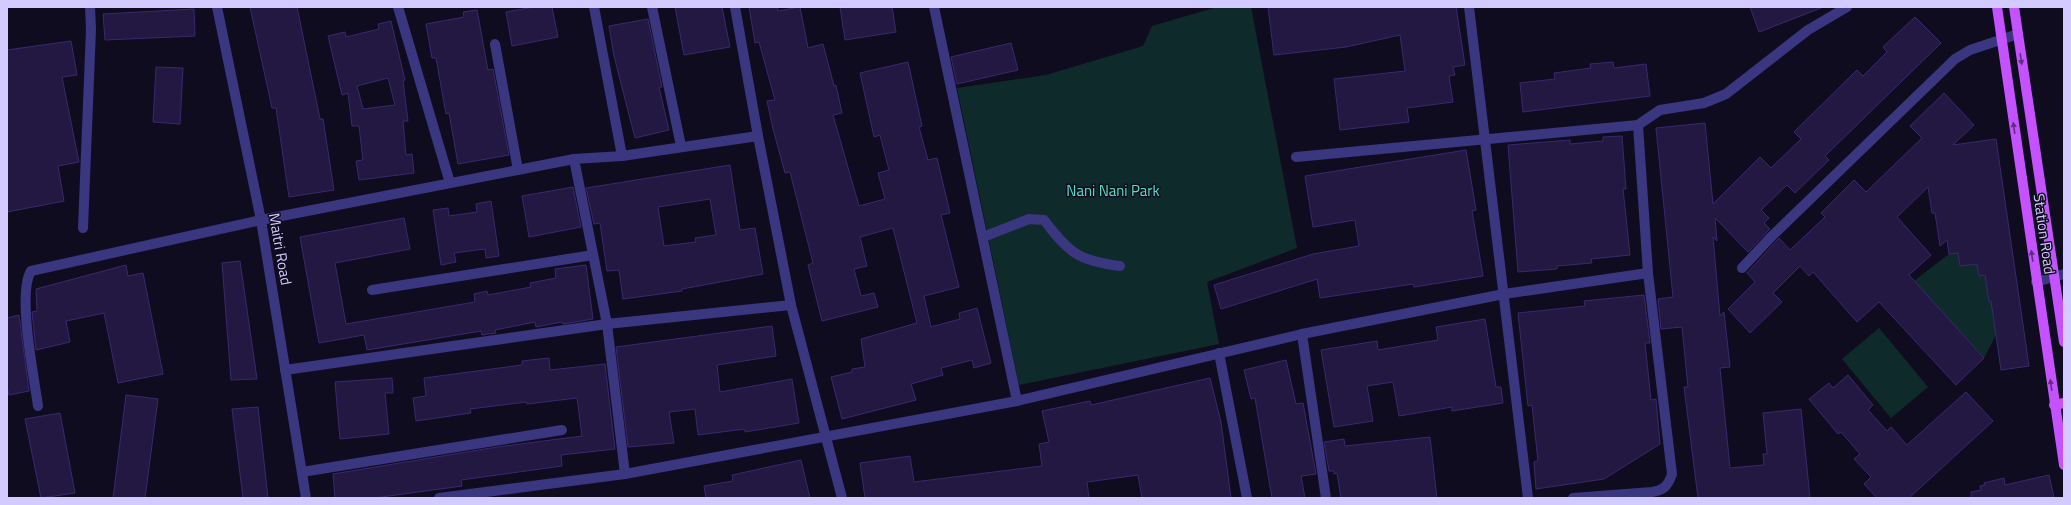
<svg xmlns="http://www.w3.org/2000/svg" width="2071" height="505" font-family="'Titillium Web',sans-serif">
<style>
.green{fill:#0f2a2a}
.building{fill:#221841;stroke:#39296e;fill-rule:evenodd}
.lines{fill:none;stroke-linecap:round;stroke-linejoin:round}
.minor{stroke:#3b3680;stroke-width:10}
.major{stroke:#c452ff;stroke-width:10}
.oneway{fill:#612c84}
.labels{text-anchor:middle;stroke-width:3;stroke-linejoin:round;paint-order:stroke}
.park-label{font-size:15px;fill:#55e1c3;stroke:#100c20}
.street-label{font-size:15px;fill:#d3cbff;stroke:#100c20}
</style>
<rect width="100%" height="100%" fill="#100c20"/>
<g class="green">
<path d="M1217 7H1251L1297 248 1207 282 1219 344 1019 385 957 88 1046 75 1143 46 1152 26Z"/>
<path d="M1958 253 1960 266 1977 264 1979 276 1985 275 1989 301 2002 299 1996 335 1984 358 1914 281 1949 254Z"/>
<path d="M1879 328 1928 387 1891 418 1842 359Z"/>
</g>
<g class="building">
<path d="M250 7H297L320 119H323L334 190 289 197 276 108H272Z"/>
<path d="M534 7H552L558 37 512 46 506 12Z"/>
<path d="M675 7H722L730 47 684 55Z"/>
<path d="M749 7H777L778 11 800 7 808 48 823 44 834 86 836 85 842 113 833 115 859 206 885 199 878 173 889 170 880 135 874 137 860 73 908 62 922 126 919 127 928 160 937 158 950 213 941 215 959 287 924 296 931 327 960 319 959 313 977 308 991 363 974 368 972 360 941 368 943 375 911 384 916 400 842 419 831 377 852 372V369L865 367 861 339 917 323 893 228 860 237 867 266 854 269 861 296 874 293 878 307 822 321 808 265 813 263 790 172 785 173 773 129 767 101 775 100 759 42 755 43Z"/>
<path d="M840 7H892L896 32 845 40Z"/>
<path d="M1268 7H1456L1465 65 1453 67 1455 75 1449 76 1453 102 1407 108 1409 122 1340 130 1334 79 1405 71 1400 35 1346 47 1274 55Z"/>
<path d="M1750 7H1821V8L1759 32Z"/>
<path d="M194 9 195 36 105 40 103 14Z"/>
<path d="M477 10 488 70 493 69 509 155 458 164 449 113 446 114 436 58H432L426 24 464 17 463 12Z"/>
<path d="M1915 17 1941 43 1825 156 1829 160 1795 193 1787 185 1761 210 1769 218 1764 223 1770 229 1748 252 1715 218 1717 241 1713 237 1720 316 1724 312 1730 367 1720 368 1730 468 1764 465 1763 454H1767L1763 413 1801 409 1810 498H1698L1684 387H1688L1682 327 1661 329 1658 299 1673 297 1656 128 1705 123 1713 204 1760 157 1771 168 1801 139 1794 132 1857 70 1863 76 1887 52 1883 47Z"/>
<path d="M648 19 662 87H659L669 130 635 138 614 56 609 26Z"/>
<path d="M391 21 405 80 403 81 408 121H403L406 155 412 154 414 173 359 180 356 161 363 160 359 126H352L348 93 342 95 328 36 345 32 346 37 379 29 378 24ZM388 78 395 105 363 109 357 86Z"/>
<path d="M71 41 77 75 62 77 79 162 58 166 64 201 7 212V50Z"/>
<path d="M1011 43 1018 70 957 84 951 57Z"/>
<path d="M1613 62 1614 68 1646 64 1650 96 1523 112 1520 83 1555 79 1554 73 1591 68 1590 64Z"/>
<path d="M156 67 183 68 180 124 153 122Z"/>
<path d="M1944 93 1974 125 1953 145 1996 139 2029 366 2001 370 1991 301H1989L1985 275 1979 276 1977 264 1960 266 1958 253 1949 254 1947 240 1940 246 1935 213H1932L1928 187 1897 217 1931 255 1909 275 1984 358 1956 385 1879 302 1857 322 1813 272 1809 276 1800 266 1773 293 1782 302 1750 333 1728 309 1755 282 1747 273 1779 238 1790 250 1825 217 1821 213 1854 180 1866 192 1922 138 1910 126Z"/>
<path d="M1622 136 1626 189H1623L1630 255 1591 259 1592 263 1557 266V269L1518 272 1508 145 1570 140V144L1603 141V137Z"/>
<path d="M1466 150 1476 210 1472 211 1483 276 1414 287 1413 284 1320 298 1317 279 1221 309 1214 285 1313 254 1359 246 1355 220 1313 227 1305 176Z"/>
<path d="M730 165 740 230 755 228 763 274 682 289V291L623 299 619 270 607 271 600 223 594 224 586 188ZM710 199 716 235 695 238 696 242 664 246 658 207Z"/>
<path d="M573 187 581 227 529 237 522 196Z"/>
<path d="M491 201 499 256 486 258 485 249 454 253 456 262 441 265 433 210 448 208 449 216 477 212 476 204Z"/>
<path d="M404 218 410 249 335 263 346 324 475 302 474 294 487 291 488 295 531 287 530 283 556 278 555 269 586 265 593 319 563 324 562 322 536 327 535 322 495 330 496 333 482 335 481 331 367 350 364 335 319 343 300 237Z"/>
<path d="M240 261 257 379 231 380 222 263Z"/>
<path d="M126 265 128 276 143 273 163 374 118 383 104 313 66 321 70 342 36 350 32 312 37 311 36 289Z"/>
<path d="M1644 295 1650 343H1645L1651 400 1656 399 1660 444 1604 479 1536 489 1534 462 1538 461 1532 405 1528 406 1518 313 1585 306 1584 301Z"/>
<path d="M19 315 29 391 9 395 7 387V318Z"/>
<path d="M1485 319 1496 387H1501L1503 403 1452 411V407L1399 416 1393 382 1367 386 1373 421 1334 427 1321 350 1377 341 1378 350 1438 340 1436 327Z"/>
<path d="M772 326 776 356 717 365 720 392 792 379 799 423 745 432V429L698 435 695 409 669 412 674 443 628 447 616 347Z"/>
<path d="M549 358 550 370 605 364 615 449 561 455 562 466 461 480 462 486 374 498H335L333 474 497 447 582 436 577 398 527 404 526 402 470 409 471 413 416 421 413 398 426 396 424 378 522 365V361Z"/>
<path d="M1286 360 1296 404 1303 403 1316 474 1301 476 1305 498H1272L1255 398 1251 399 1244 370Z"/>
<path d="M1848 375 1873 405 1868 410 1887 431 1891 427 1907 445 1966 392 1993 421 1909 498H1877L1864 484 1871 477 1854 459 1860 454 1841 432 1838 434 1809 399 1829 383 1833 388Z"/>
<path d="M392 378 393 393H385L389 434 340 439 335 382Z"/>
<path d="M1210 378 1221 422 1231 498H1142L1138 475 1087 482 1089 498H865L860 463 910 456 914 482 1042 466 1039 444 1049 442 1042 411 1090 401 1091 405Z"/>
<path d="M126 395 158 399 145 498H113Z"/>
<path d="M258 407 268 498H243L232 409Z"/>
<path d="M60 413 75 493 41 498 25 419Z"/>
<path d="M1430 437 1437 498H1341L1337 473 1334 474V471H1329L1324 442 1344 439 1345 446Z"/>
<path d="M801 460 810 498H706L704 486 733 481 732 475Z"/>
<path d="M2049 475 2054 498H1971V492L1981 490 1980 486 1985 485 1984 483 2004 478 2005 485Z"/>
</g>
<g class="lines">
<g class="minor">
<path d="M217 7 261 220 306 498"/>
<path d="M398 7 450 183"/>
<path d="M594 7 622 156"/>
<path d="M652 7 681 146"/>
<path d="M735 7 758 136 791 305 842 498"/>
<path d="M934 7 1017 401 1302 334 1504 294 1648 273 1672 474C1668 486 1664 490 1652 492L1573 498"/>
<path d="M1469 7 1528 498"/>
<path d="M495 44 518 170"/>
<path d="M1638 125 1660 110 1704 103 1726 94 1808 30 1847 7"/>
<path d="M1296 157 1638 125 1648 273"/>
<path d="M574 159 607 324 625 474"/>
<path d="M83 228 91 29 90 7"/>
<path d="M983 237 1029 219 1044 220C1069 253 1079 261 1120 266"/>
<path d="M1742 268 1772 236 1955 59 1970 50 2018 34"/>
<path d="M2036 282 2064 274"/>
<path d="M372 290 593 255"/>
<path d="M1302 334 1326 498"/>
<path d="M1219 353 1247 498"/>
<path d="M285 370 607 324 791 305"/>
<path d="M38 406C34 377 17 293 31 271L261 220 574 159 622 156 758 136"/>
<path d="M302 472 562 430"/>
<path d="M439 498 625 474 1017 401"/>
</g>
<g class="major">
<path d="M1997 7 2064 465"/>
<path d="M2014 7 2064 342"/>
<path d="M2054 405 2064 403"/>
</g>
</g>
<defs><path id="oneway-solid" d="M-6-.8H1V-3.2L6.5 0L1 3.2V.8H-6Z"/></defs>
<g class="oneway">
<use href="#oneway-solid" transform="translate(2021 59) rotate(82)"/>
<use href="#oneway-solid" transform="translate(2014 128) rotate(-98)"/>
<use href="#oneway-solid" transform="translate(2032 256) rotate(-98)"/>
<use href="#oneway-solid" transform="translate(2051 385) rotate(-98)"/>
</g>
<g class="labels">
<g class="park-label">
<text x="1113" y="196">Nani Nani Park</text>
</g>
<g class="street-label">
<text transform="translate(2044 234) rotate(82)" y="5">Station Road</text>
<text transform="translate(280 249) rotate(80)" y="5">Maitri Road</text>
</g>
</g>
<rect width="2071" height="505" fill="none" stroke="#d3cbff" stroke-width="16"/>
</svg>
